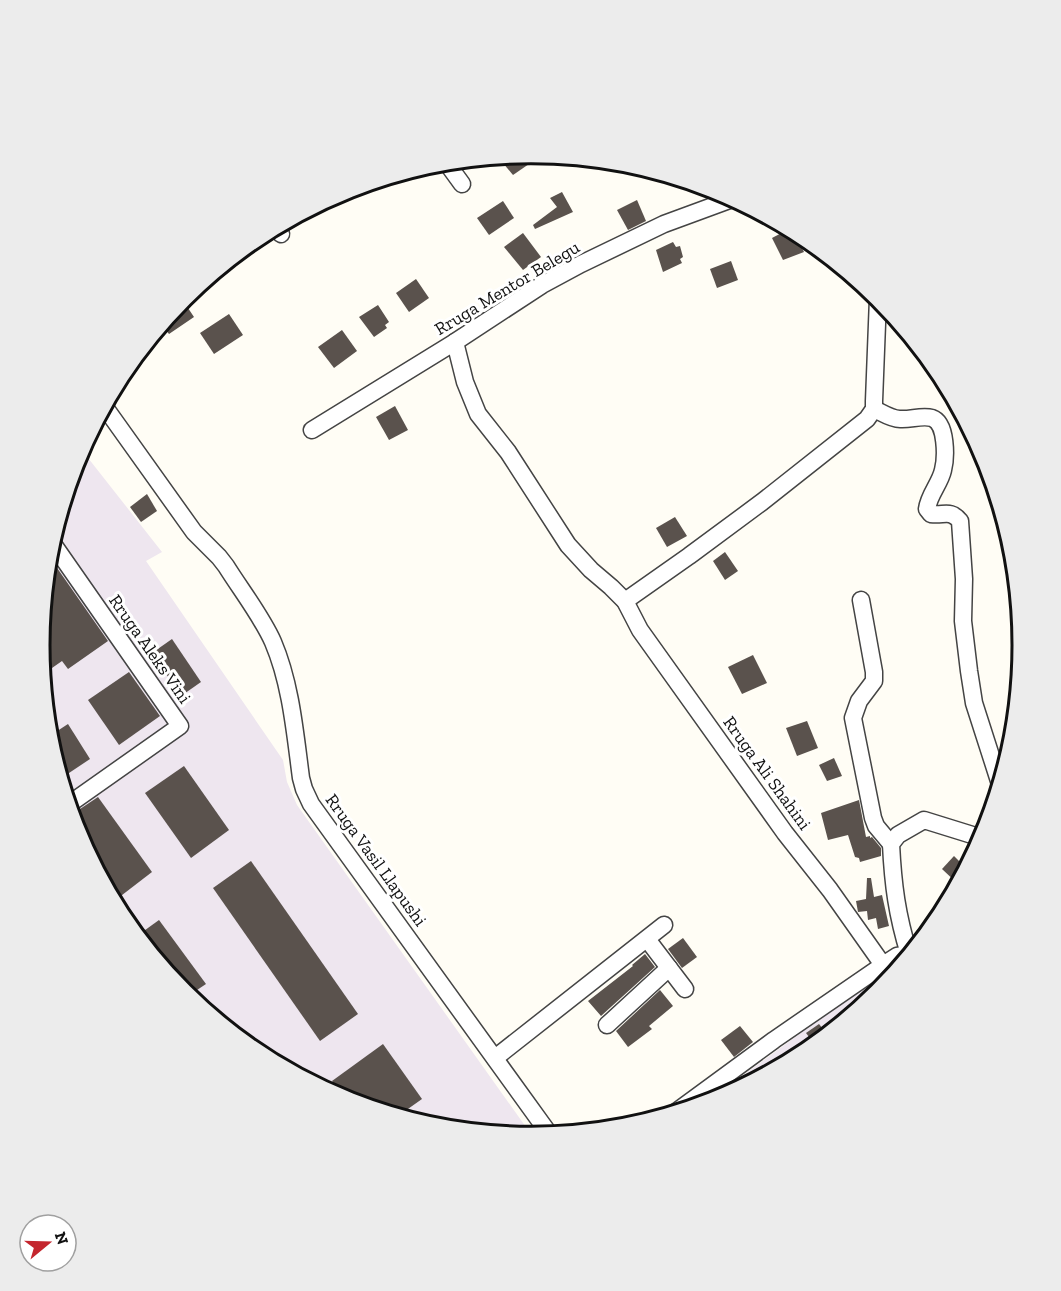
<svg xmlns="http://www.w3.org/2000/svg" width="1061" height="1291" font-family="'Zilla Slab',serif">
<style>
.industrial{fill:#eee6ef}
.building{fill:#5a524d}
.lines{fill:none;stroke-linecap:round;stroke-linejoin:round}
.minor-casing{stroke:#444;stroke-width:19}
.minor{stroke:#fff;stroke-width:16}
.labels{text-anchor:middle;stroke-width:6;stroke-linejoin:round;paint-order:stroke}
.street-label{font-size:18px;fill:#111;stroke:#fff}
.rim{fill:none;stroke:#111;stroke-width:3}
</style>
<rect width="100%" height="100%" fill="#fffdf5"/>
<g class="industrial">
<path d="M81 449 162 552 146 561 283 760 287 782 297 805 533 1137 434 1127 342 1099 257 1054 183 993 122 918 76 833 48 741 39 645 49 549 77 457Z"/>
<path d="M895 967H900L878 993 803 1054 718 1100 704 1104 817 1021Z"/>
</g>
<g class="building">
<path d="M522 155 529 164 513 175 498 157Z"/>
<path d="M562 192 573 212 535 229 533 225 557 207 550 198Z"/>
<path d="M637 200 646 221 628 230 617 210Z"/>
<path d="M503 201 514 218 489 235 477 218Z"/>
<path d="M789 229 794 232 804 252 783 260 772 238Z"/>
<path d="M523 233 541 257 523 270 504 247Z"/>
<path d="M673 242 676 247 680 246 683 257 680 259 682 263 663 272 656 250Z"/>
<path d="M731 261 738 280 717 288 710 269Z"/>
<path d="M416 279 429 298 409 312 396 293Z"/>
<path d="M378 305 389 322 385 325 387 328 374 337 359 317Z"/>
<path d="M176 306 181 312 188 308 194 317 169 334 161 324Z"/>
<path d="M229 314 243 335 214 354 200 333Z"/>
<path d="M342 330 357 351 334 368 318 347Z"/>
<path d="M395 406 408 430 389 440 376 417Z"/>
<path d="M147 494 157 511 141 522 130 507Z"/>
<path d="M675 517 687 536 667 547 656 528Z"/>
<path d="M725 552 738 571 725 580 713 561Z"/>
<path d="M48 555 108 641 68 669 62 661 42 675 39 645Z"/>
<path d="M172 639 201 682 181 696 152 653Z"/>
<path d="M753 655 767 683 742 694 728 667Z"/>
<path d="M129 672 160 716 119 745 88 700Z"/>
<path d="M807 721 818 748 797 756 786 728Z"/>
<path d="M68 724 90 759 60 779 48 737Z"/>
<path d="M834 758 842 776 827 781 819 765Z"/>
<path d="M184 766 229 830 191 858 145 793Z"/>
<path d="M98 797 152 872 113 902 76 833 71 815Z"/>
<path d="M859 800 866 837 870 836V838L872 837 881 848V856L860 862 859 858 855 857 848 835 828 840 821 813Z"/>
<path d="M954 856 966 868 958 884 942 869Z"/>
<path d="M251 861 358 1014 320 1041 213 888Z"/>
<path d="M867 878H871L874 897 882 895 889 926 878 929 876 918 868 920 867 911 858 912 856 901 866 899Z"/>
<path d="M159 920 206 984 188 996 141 933Z"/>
<path d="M683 938 697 957 682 968 668 949Z"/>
<path d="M645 954 655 967 601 1016 588 1001 633 966 632 965Z"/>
<path d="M660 990 673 1006 649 1026 652 1029 628 1047 616 1031Z"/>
<path d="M819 1024 827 1034 815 1045 806 1033Z"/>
<path d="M740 1026 753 1042 734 1057 721 1040Z"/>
<path d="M383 1044 422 1099 398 1116 346 1100 332 1081Z"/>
</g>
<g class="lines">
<g class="minor-casing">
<g id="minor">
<path d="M446 162 462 184"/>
<path d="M277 226 281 234"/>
<path d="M455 342 465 382 478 414 508 452 568 545 591 570 611 587 625 601 640 630 785 833 830 890 883 965"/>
<path d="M104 406 194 532 219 557 226 566C241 590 262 617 273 642 291 684 295 733 301 778L304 789 311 804 550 1135"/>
<path d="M874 409C881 412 891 419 900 419 910 420 922 415 932 418 947 423 946 458 943 470 940 484 929 494 927 509L931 514C944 516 950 509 960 521L964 579 963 621 969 671 974 703 1000 784"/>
<path d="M312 430 455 342 542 285 581 264 664 224 732 199"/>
<path d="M51 541 180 726 68 805"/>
<path d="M861 600 874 672V681L859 701 853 718 873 818 876 826 891 844"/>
<path d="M625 601 689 556 762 502 867 419 874 409V401L878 298"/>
<path d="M647 939 685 989"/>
<path d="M909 954C897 915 893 885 891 844L898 835 924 820 982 838"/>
<path d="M607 1025 669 968"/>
<path d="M495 1058 664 925"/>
<path d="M676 1112 774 1040 883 965 897 956 910 954"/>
</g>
</g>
<use href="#minor" class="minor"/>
</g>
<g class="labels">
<g class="street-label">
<text transform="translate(507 288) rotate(-31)" y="6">Rruga Mentor Belegu</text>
<text transform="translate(150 649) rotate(55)" y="6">Rruga Aleks Vini</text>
<text transform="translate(767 773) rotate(54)" y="6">Rruga Ali Shahini</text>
<text transform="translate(376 860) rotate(54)" y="6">Rruga Vasil Llapushi</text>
</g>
</g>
<path d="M0 0H1061V1291H0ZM50 645a481 481 0 1 1 962 0a481 481 0 1 1-962 0Z" fill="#ececec" fill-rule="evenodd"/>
<path class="rim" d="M50 645a481 481 0 1 1 962 0a481 481 0 1 1-962 0Z"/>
<g transform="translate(48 1243) rotate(71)"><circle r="28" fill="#ffffff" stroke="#a0a0a0" stroke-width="1.5"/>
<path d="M0-4.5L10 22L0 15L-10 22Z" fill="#c4262e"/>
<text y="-9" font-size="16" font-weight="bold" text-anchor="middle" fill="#111111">N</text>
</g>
</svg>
